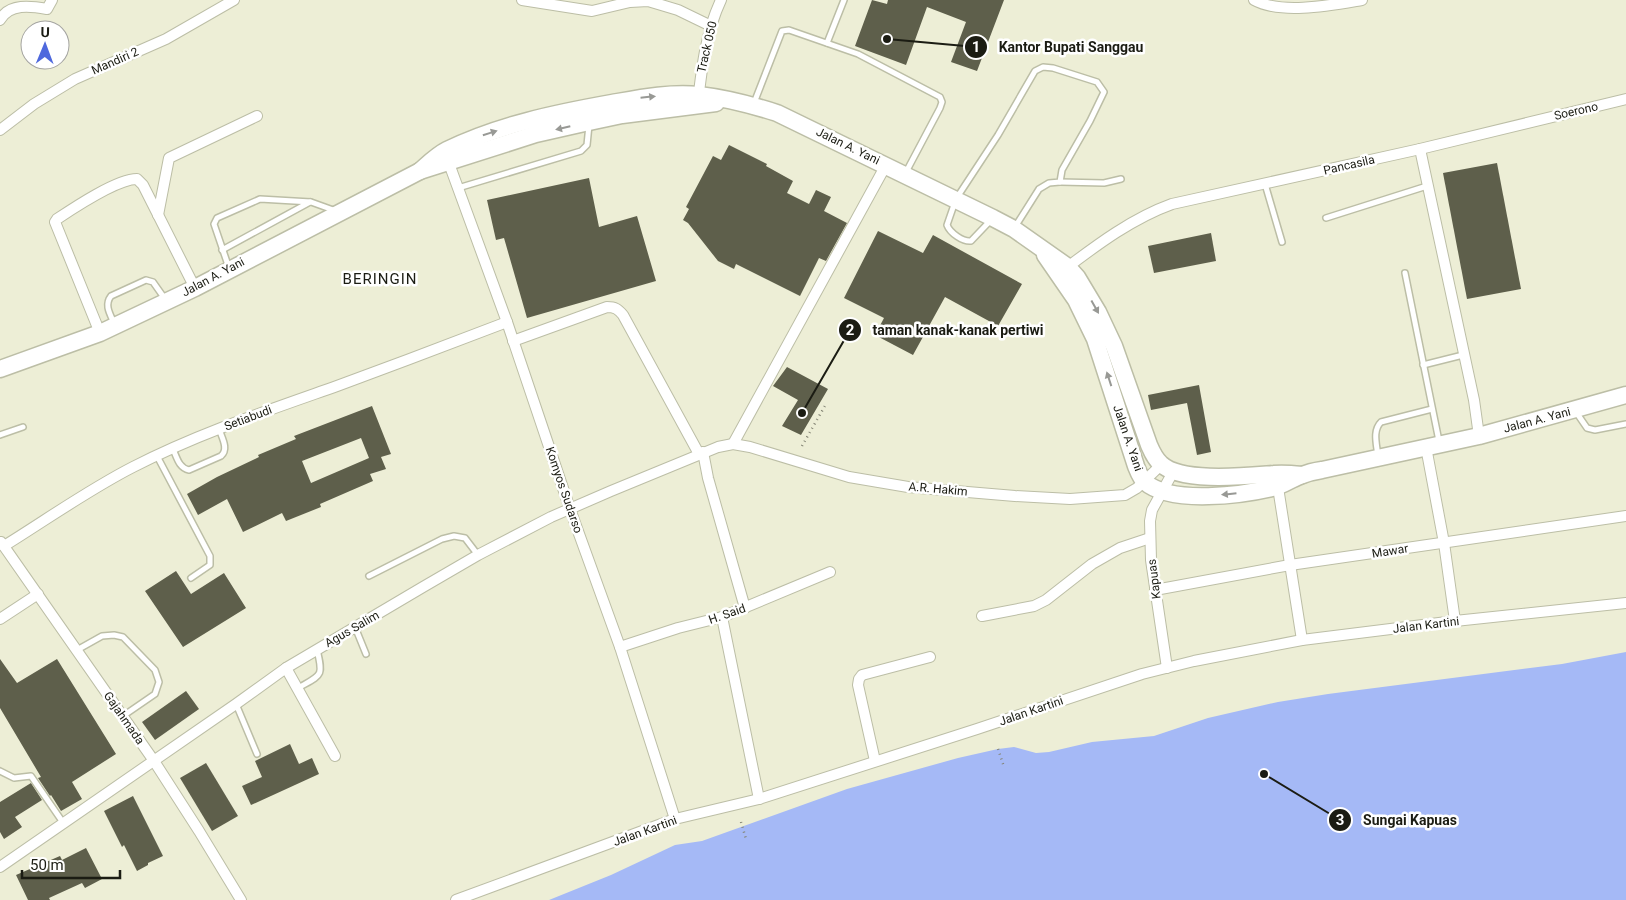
<svg xmlns="http://www.w3.org/2000/svg" width="1626" height="900" font-family="Roboto,sans-serif">
<style>
.water{fill:#a5b9f6}
.building{fill:#5e5f4b;fill-rule:evenodd}
.lines{fill:none;stroke-linecap:round;stroke-linejoin:round}
.service-casing{stroke:#bcbea6;stroke-width:8}
.minor-casing{stroke:#bcbea6;stroke-width:12}
.trunk-casing{stroke:#bcbea6;stroke-width:19}
.path{stroke:#838474;stroke-width:2.5;stroke-dasharray:1 4;stroke-linecap:butt}
.service{stroke:#fff;stroke-width:5}
.minor{stroke:#fff;stroke-width:10}
.trunk{stroke:#fff;stroke-width:16}
.oneway{fill:#989995}
.labels{text-anchor:middle;stroke-width:5;stroke-linejoin:round;paint-order:stroke}
.street-label{font-size:12px;fill:#1b1c13;stroke:#fff}
.quarter-label{font-size:15px;letter-spacing:1px;fill:#1b1c13;stroke:#fff}
.leader{fill:none;stroke:#1b1c13;stroke-width:2}
.callout-dot{fill:#1b1c13;stroke:#fff;stroke-width:2}
.mark-label{font-size:15px;text-anchor:middle;font-weight:bold;fill:#fff}
.callout-label{font-size:14px;text-anchor:middle;font-weight:bold;fill:#1b1c13;stroke:#fff;stroke-width:5;stroke-linejoin:round;paint-order:stroke}
</style>
<rect width="100%" height="100%" fill="#edeed6"/>
<path class="water" d="M1626 652V900H549L611 875 675 845 702 841 847 789 958 758 998 749 1014 747 1036 753 1049 752 1092 742 1154 736 1208 718 1278 702 1328 694 1562 664Z"/>
<g class="building">
<path d="M872 0 887 4 888 0H1004L977 71 951 62 966 22 927 7 906 65 855 46Z"/>
<path d="M729 145 767 164 766 166 793 181 787 193 809 204 816 190 831 197 824 211 847 223 826 261 819 258 800 296 736 264 734 269 718 261 688 223 683 220 689 209 686 207 713 156 721 160Z"/>
<path d="M1497 163 1521 289 1467 299 1443 173Z"/>
<path d="M589 178 599 227 637 216 656 281 527 318 504 238 496 240 487 200Z"/>
<path d="M878 231 923 253 933 235 1022 284 998 326 945 297 913 355 875 335 884 318 844 298Z"/>
<path d="M1211 233 1216 261 1154 273 1148 246Z"/>
<path d="M787 367 828 389 801 435 782 426 798 400 773 386Z"/>
<path d="M1199 385 1211 452 1197 455 1187 403 1151 410 1148 395Z"/>
<path d="M372 406 391 454 381 457 386 469 370 474 373 481 320 504 321 507 286 521 282 513 243 532 227 499 198 515 187 494 217 477 259 457 258 455 296 439 294 436ZM361 438 369 458 311 483 302 461Z"/>
<path d="M176 571 191 594 224 573 246 608 183 647 145 591Z"/>
<path d="M0 659 17 683 57 659 116 754 72 782 82 799 61 811 51 795 50 796 38 778 41 777 0 708Z"/>
<path d="M186 691 199 709 155 740 142 722Z"/>
<path d="M290 744 299 764 312 758 319 774 251 805 242 786 262 777 255 761Z"/>
<path d="M206 763 238 816 212 831 180 778Z"/>
<path d="M31 783 42 800 15 817 22 827 4 839 0 832V802Z"/>
<path d="M133 796 163 856 148 863V865L137 871 124 845 122 847 104 811Z"/>
<path d="M86 848 102 879 85 888 82 883 49 898 50 900H28L16 875 60 856 62 860Z"/>
</g>
<g class="lines">
<g class="service-casing">
<g id="service">
<path d="M827 43 844 0"/>
<path d="M754 103 782 31 789 30 858 54 940 97 942 102 940 108 905 174"/>
<path d="M1060 182 1104 183 1121 179"/>
<path d="M1265 184 1282 242"/>
<path d="M458 188 581 151 587 145 589 125"/>
<path d="M1326 218 1427 186"/>
<path d="M991 220 971 241C963 242 950 233 947 225L956 199 998 135 1035 71 1043 67 1053 68 1097 82 1104 92 1090 121 1062 170 1060 182 1049 183 1039 189 1015 227"/>
<path d="M222 250 310 202"/>
<path d="M229 268 214 224 217 218 260 199 311 202 336 211"/>
<path d="M1405 273 1439 441"/>
<path d="M114 323C110 314 104 305 111 296L146 280 153 282 165 299"/>
<path d="M1423 365 1463 355"/>
<path d="M1576 412 1587 428 1595 430 1626 424"/>
<path d="M0 435 23 427"/>
<path d="M173 449C177 458 179 468 189 470L221 456C229 449 222 438 219 429"/>
<path d="M157 456 210 556V565L191 578"/>
<path d="M1378 457C1377 445 1372 431 1381 422L1432 409"/>
<path d="M369 576 442 539 454 536 465 538 478 555"/>
<path d="M355 627 366 654"/>
<path d="M77 650 102 636 114 635 123 637 155 670 159 682 155 694 123 716"/>
<path d="M298 688C321 675 324 677 317 650"/>
<path d="M236 704 257 754"/>
<path d="M0 771 14 778 31 776 64 824"/>
</g>
</g>
<g class="minor-casing">
<g id="minor">
<path d="M522 0 592 11 630 2 648 1 678 10 711 26"/>
<path d="M1254 0C1281 15 1332 5 1362 0"/>
<path d="M0 20C9 3 31 6 47 9L52 0"/>
<path d="M698 101C702 66 706 32 721 0"/>
<path d="M0 130 34 104 75 79 166 39 234 0"/>
<path d="M1420 149 1474 400 1479 436"/>
<path d="M447 158 507 322 570 509 620 647 675 819"/>
<path d="M158 215 169 158 257 116"/>
<path d="M1065 269C1098 244 1133 218 1172 204L1420 149 1626 99"/>
<path d="M100 333 55 222 57 219C75 207 117 179 137 179L143 185 195 288"/>
<path d="M513 341 607 307C615 307 618 309 623 315L699 454"/>
<path d="M733 444 886 165"/>
<path d="M1426 447 1444 543 1455 621"/>
<path d="M703 452 708 478 745 608"/>
<path d="M1277 481 1302 640"/>
<path d="M1 542 154 761 199 831 241 900"/>
<path d="M4 546C46 520 88 490 133 467 197 434 269 410 337 386 394 365 450 344 507 322"/>
<path d="M1155 590 1290 565 1626 516"/>
<path d="M982 616 1034 606 1046 600 1092 564 1120 548 1150 538"/>
<path d="M722 617 759 799"/>
<path d="M0 619 38 594"/>
<path d="M620 647 678 628 722 617 830 572"/>
<path d="M286 668 335 756"/>
<path d="M1167 668 1151 560 1150 521 1152 510 1173 472"/>
<path d="M875 761 858 685 859 679 862 675 930 657"/>
<path d="M0 867 236 704 286 668 423 587 478 555 551 517 611 491 718 447 733 444 750 447 849 477 908 487 1015 496 1070 499 1125 495 1137 488 1161 465"/>
<path d="M456 900 675 819 759 799 977 729 1142 674 1194 661 1302 640 1455 621 1626 603"/>
</g>
</g>
<g class="trunk-casing">
<g id="trunk">
<path d="M420 171C428 164 437 155 447 150 498 125 556 113 612 103 640 98 670 92 699 95 725 98 752 105 777 113L993 218 1014 229 1068 267 1077 277 1098 312 1114 346 1149 445C1152 452 1155 459 1161 464 1181 483 1247 476 1274 474 1283 473 1293 474 1302 475"/>
<path d="M1045 255 1076 300 1095 339 1136 466C1138 471 1141 479 1145 482 1171 505 1244 495 1276 487 1284 484 1292 479 1300 476 1307 473 1315 471 1322 470L1479 436 1626 395"/>
<path d="M0 369 100 333 195 288 420 171 536 134 589 122 622 115 716 103"/>
</g>
</g>
<g class="path">
<path d="M802 446 826 404"/>
<path d="M998 749 1004 767"/>
<path d="M741 822 746 839"/>
</g>
<use href="#service" class="service"/>
<use href="#minor" class="minor"/>
<use href="#trunk" class="trunk"/>
</g>
<defs><path id="oneway-solid" d="M-6-.8H1V-3.2L6.5 0L1 3.2V.8H-6Z" transform="scale(1.25)"/></defs>
<g class="oneway">
<use href="#oneway-solid" transform="translate(648 97) rotate(-6)"/>
<use href="#oneway-solid" transform="translate(563 128) rotate(167)"/>
<use href="#oneway-solid" transform="translate(490 133) rotate(-18)"/>
<use href="#oneway-solid" transform="translate(1095 307) rotate(61)"/>
<use href="#oneway-solid" transform="translate(1109 379) rotate(-108)"/>
<use href="#oneway-solid" transform="translate(1229 494) rotate(174)"/>
</g>
<g class="labels">
<g class="street-label">
<text transform="translate(707 47) rotate(-77)" y="4">Track 050</text>
<text transform="translate(115 61) rotate(-24)" y="4">Mandiri 2</text>
<text transform="translate(1576 111) rotate(-13)" y="4">Soerono</text>
<text transform="translate(848 146) rotate(26)" y="4">Jalan A. Yani</text>
<text transform="translate(1349 165) rotate(-13)" y="4">Pancasila</text>
<text transform="translate(213 277) rotate(-28)" y="4">Jalan A. Yani</text>
<text transform="translate(248 418) rotate(-21)" y="4">Setiabudi</text>
<text transform="translate(1537 420) rotate(-15)" y="4">Jalan A. Yani</text>
<text transform="translate(1128 438) rotate(71)" y="4">Jalan A. Yani</text>
<text transform="translate(938 489) rotate(5)" y="4">A.R. Hakim</text>
<text transform="translate(564 490) rotate(71)" y="4">Komyos Sudarso</text>
<text transform="translate(1390 551) rotate(-9)" y="4">Mawar</text>
<text transform="translate(1154 579) rotate(-97)" y="4">Kapuas</text>
<text transform="translate(727 614) rotate(-19)" y="4">H. Said</text>
<text transform="translate(1426 625) rotate(-7)" y="4">Jalan Kartini</text>
<text transform="translate(352 629) rotate(-30)" y="4">Agus Salim</text>
<text transform="translate(1031 711) rotate(-19)" y="4">Jalan Kartini</text>
<text transform="translate(124 718) rotate(55)" y="4">Gajahmada</text>
<text transform="translate(645 831) rotate(-20)" y="4">Jalan Kartini</text>
</g>
<g class="quarter-label">
<text x="380" y="284">BERINGIN</text>
</g>
</g>
<path class="leader" d="M887 39L976 47M802 413L850 330M1264 774L1340 820"/>
<g class="callout-dot">
<circle cx="887" cy="39" r="5"/>
<circle cx="802" cy="413" r="5"/>
<circle cx="1264" cy="774" r="5"/>
<circle cx="976" cy="47" r="12"/>
<circle cx="850" cy="330" r="12"/>
<circle cx="1340" cy="820" r="12"/>
</g>
<g class="mark-label">
<text x="976" y="52">1</text>
<text x="850" y="335">2</text>
<text x="1340" y="825">3</text>
</g>
<g class="callout-label">
<text x="1071" y="52">Kantor Bupati Sanggau</text>
<text x="958" y="335">taman kanak-kanak pertiwi</text>
<text x="1410" y="825">Sungai Kapuas</text>
</g>
<g transform="translate(45 45) rotate(1)"><circle r="24" fill="#ffffff" stroke="#a4a4a1"/>
<path d="M0-4L9 19L0 12L-9 19Z" fill="#4e68dd"/>
<text y="-8" font-size="14" font-weight="bold" text-anchor="middle" fill="#1b1c13">U</text>
</g>
<path d="M22 870v8h98v-8" fill="none" stroke="#1b1c13" stroke-width="2.5"/>
<text x="30" y="870" font-size="15" fill="#1b1c13" stroke="#ffffff" stroke-width="4" paint-order="stroke">50 m</text>
</svg>
